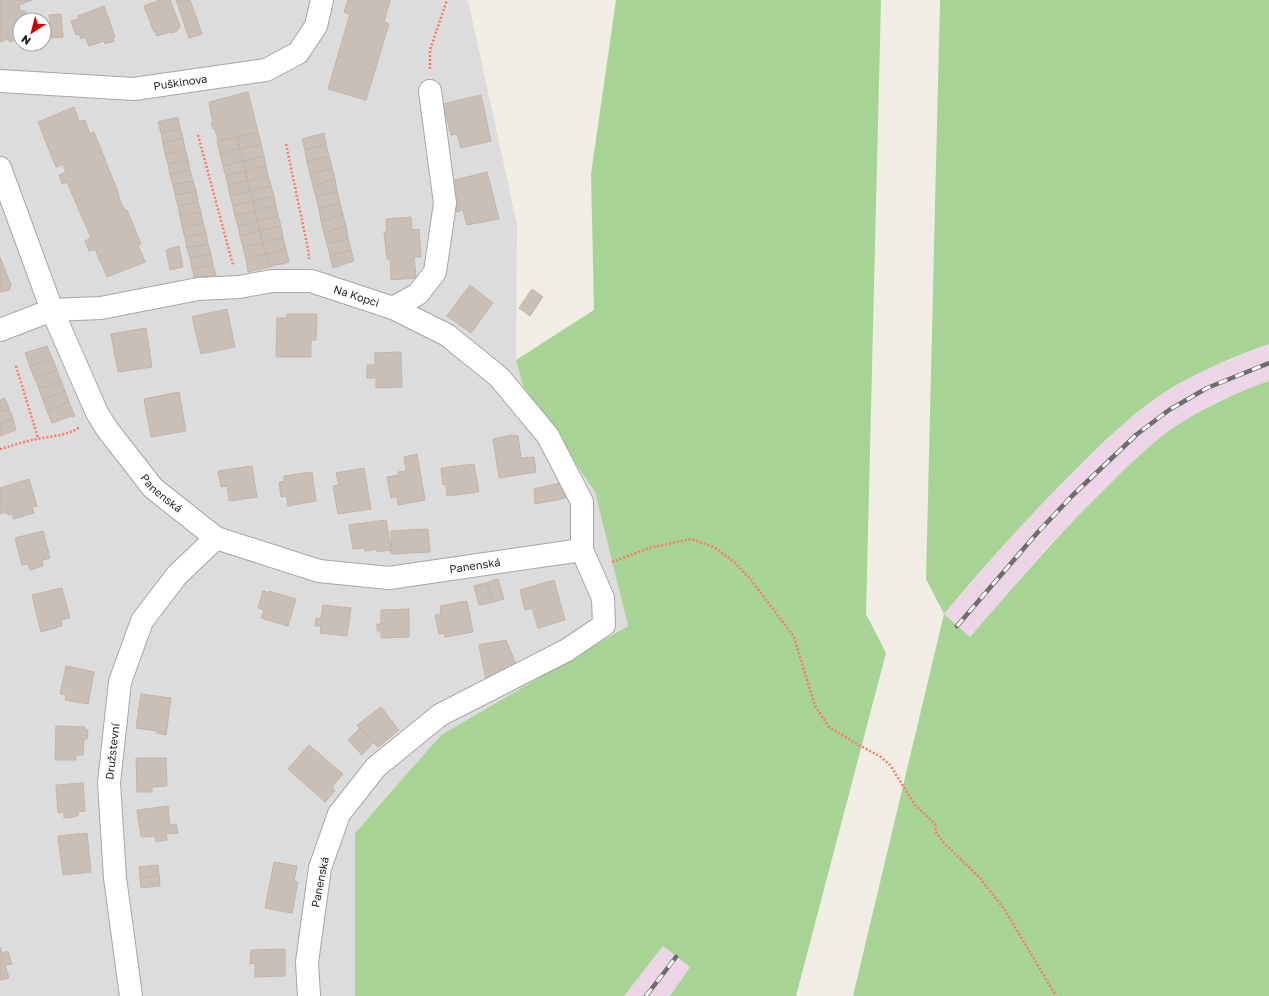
<svg xmlns="http://www.w3.org/2000/svg" width="1269" height="996" font-family="'Golos Text',sans-serif">
<style>
.residential{fill:#dddcdc;fill-rule:evenodd}
.industrial{fill:#ebd5e7}
.forest{fill:#a7d495}
.building{fill:#c9bfb7;stroke:#c4b3a5}
.lines{fill:none;stroke-linecap:round;stroke-linejoin:round}
.minor-casing{stroke:#a6a6a6;stroke-width:24}
.path{stroke:#ff7767;stroke-width:2.5;stroke-dasharray:2 2;stroke-linecap:butt}
.minor{stroke:#fff;stroke-width:22}
.rail-casing{stroke:#6d6d6d;stroke-width:4.5}
.rail{stroke:#fff;stroke-width:3;stroke-dasharray:9;stroke-linecap:butt}
.labels{text-anchor:middle;stroke-width:3;stroke-linejoin:round;paint-order:stroke}
.street-label{font-size:11px;fill:#1f1f1f;stroke:#fff}
</style>
<rect width="100%" height="100%" fill="#f1ede4"/>
<path class="residential" d="M0 0H468L517 225 516 360 523 386 595 492 628 626 441 735 355 833V996H0ZM20 20H44V44H20Z"/>
<g class="industrial">
<path d="M1269 344V381L1215 403 1179 424 1147 448 1085 509 1050 544 970 637 944 614 1025 521 1060 484 1125 422 1159 396 1200 372Z"/>
<path d="M663 946 690 967 670 996H624Z"/>
</g>
<g class="forest">
<path d="M616 0H881L866 614 886 653 796 996H670L690 967 663 946 624 996H355V833L441 735 628 626 595 492 523 386 516 360 594 310 591 174Z"/>
<path d="M940 0H1269V344C1231 358 1193 373 1159 396 1130 416 1104 441 1079 466 1031 513 987 563 944 614L970 637C1015 585 1059 533 1109 485 1131 463 1153 441 1179 424 1207 406 1238 392 1269 381V996H853L944 614 926 579Z"/>
</g>
<g class="building">
<path d="M0 0H32L19 5 20 11H25L27 13V18L26 20H20V35L15 36 16 40 10 42 8 39 0 42Z"/>
<path d="M160 0H170L180 26 177 31 172 33 170 32 157 36 156 32H154L144 6Z"/>
<path d="M176 0H190L202 34 189 38Z"/>
<path d="M348 0H390L384 22 389 24 366 100 328 89 350 14 344 12Z"/>
<path d="M104 6 115 37H113L114 41 105 44 104 41 89 46 85 37 81 39 79 34 76 35 71 21 79 19 78 16Z"/>
<path d="M61 14 63 37 52 38 49 15Z"/>
<path d="M248 92 258 132 218 141 215 129H213L211 124H213L209 102Z"/>
<path d="M481 95 491 141 461 148 457 134 451 135 443 104Z"/>
<path d="M74 107 79 122 85 120 90 134 94 132 119 195H118L125 211 127 210 141 244 138 245 145 262 107 277 95 249 89 251 85 241 91 238 67 182 62 184 59 175 66 172 63 164 56 167 38 122Z"/>
<path d="M178 117 180 128 161 133 158 122Z"/>
<path d="M180 128 183 138 163 143 161 133Z"/>
<path d="M258 132 261 144 240 149 237 137Z"/>
<path d="M324 133 326 145 305 150 302 139Z"/>
<path d="M237 137 240 149 220 154 217 141Z"/>
<path d="M183 138 185 149 165 154 163 143Z"/>
<path d="M261 144 264 156 243 161 240 149Z"/>
<path d="M326 145 329 156 307 162 305 150Z"/>
<path d="M185 149 188 160 168 164 165 154Z"/>
<path d="M240 149 243 161 223 166 220 154Z"/>
<path d="M264 156 266 166 245 171 243 161Z"/>
<path d="M329 156 332 168 310 174 307 162Z"/>
<path d="M188 160 190 170 170 175 168 164Z"/>
<path d="M243 161 245 171 226 176 223 166Z"/>
<path d="M266 166 268 176 248 181 245 171Z"/>
<path d="M332 168 335 179 313 186 310 174Z"/>
<path d="M190 170 193 181 173 185 170 175Z"/>
<path d="M245 171 248 181 228 185 226 176Z"/>
<path d="M487 172 499 219 467 225 463 210 456 212 451 181Z"/>
<path d="M268 176 271 186 250 191 248 181Z"/>
<path d="M335 179 337 191 316 197 313 186Z"/>
<path d="M193 181 196 191 175 195 173 185Z"/>
<path d="M248 181 250 191 230 196 228 185Z"/>
<path d="M271 186 274 196 253 201 250 191Z"/>
<path d="M196 191 198 202 178 206 175 195Z"/>
<path d="M250 191 253 201 233 206 230 196Z"/>
<path d="M337 191 340 203 319 209 316 197Z"/>
<path d="M274 196 276 206 255 211 253 201Z"/>
<path d="M253 201 255 211 235 216 233 206Z"/>
<path d="M198 202 201 212 180 216 178 206Z"/>
<path d="M340 203 343 215 321 221 319 209Z"/>
<path d="M276 206 278 216 257 221 255 211Z"/>
<path d="M255 211 257 221 238 226 235 216Z"/>
<path d="M201 212 203 223 182 227 180 216Z"/>
<path d="M343 215 346 226 324 233 321 221Z"/>
<path d="M278 216 281 226 260 231 257 221Z"/>
<path d="M411 217 412 230 419 229 421 257H414L416 278 391 280 390 259H387L384 232H387L386 219Z"/>
<path d="M257 221 260 231 240 236 238 226Z"/>
<path d="M203 223 206 233 185 237 182 227Z"/>
<path d="M281 226 283 238 263 243 260 231Z"/>
<path d="M346 226 348 238 327 244 324 233Z"/>
<path d="M260 231 263 243 243 247 240 236Z"/>
<path d="M206 233 208 244 187 248 185 237Z"/>
<path d="M283 238 286 249 266 254 263 243Z"/>
<path d="M348 238 351 250 330 256 327 244Z"/>
<path d="M263 243 266 254 246 259 243 247Z"/>
<path d="M208 244 211 254 190 258 187 248Z"/>
<path d="M179 246 183 267 170 270 166 250Z"/>
<path d="M286 249 289 262 269 267 266 254Z"/>
<path d="M351 250 354 261 333 268 330 256Z"/>
<path d="M211 254 213 265 192 269 190 258Z"/>
<path d="M266 254 269 267 248 272 246 259Z"/>
<path d="M0 257 11 285 9 290 0 292Z"/>
<path d="M213 265 216 275 195 279 192 269Z"/>
<path d="M470 285 493 303 471 333 447 316Z"/>
<path d="M532 289 543 297 530 316 519 308Z"/>
<path d="M227 309 235 347 201 354 192 317Z"/>
<path d="M287 314H317L316 340H311V357H276L277 318H287Z"/>
<path d="M146 328 152 367 118 372 111 334Z"/>
<path d="M47 346 52 358 30 367 25 353Z"/>
<path d="M401 352 402 387 376 388V378H367V365H375V353Z"/>
<path d="M52 358 57 370 35 379 30 367Z"/>
<path d="M57 370 61 381 39 389 35 379Z"/>
<path d="M61 381 65 391 43 400 39 389Z"/>
<path d="M65 391 69 402 47 411 43 400Z"/>
<path d="M179 392 186 431 151 437 144 399Z"/>
<path d="M5 398 9 409 0 412V400Z"/>
<path d="M69 402 75 416 72 417 71 416 52 423 47 411Z"/>
<path d="M9 409 13 419 0 424V412Z"/>
<path d="M13 419 16 430 0 436V424Z"/>
<path d="M511 435 518 436 521 458 534 457 536 472 499 478 493 439Z"/>
<path d="M417 454 425 500 398 505 397 497 391 498 387 477 399 475 398 472 406 471 404 457Z"/>
<path d="M474 464 479 492 447 496 446 484 443 485 441 468Z"/>
<path d="M252 466 257 497 229 501 227 486 221 487 218 471Z"/>
<path d="M364 468 371 509 338 514 333 486 339 485 336 473Z"/>
<path d="M312 472 316 501 288 506 286 496 281 497 279 482 284 481V476Z"/>
<path d="M29 479 37 506 32 507 34 513 13 519V514L8 515 7 512 0 514V488Z"/>
<path d="M565 482 566 498 535 504 534 489Z"/>
<path d="M386 520 392 552H390V550L377 552V549L365 551V548L353 549 349 525Z"/>
<path d="M428 529 430 552 392 554 391 531Z"/>
<path d="M43 531 50 558 42 560 43 566 30 570 28 564 22 565 15 538Z"/>
<path d="M498 579 504 599 493 602 486 583Z"/>
<path d="M554 580 565 620 538 628 532 608 525 610 520 590Z"/>
<path d="M486 583 493 602 479 605 474 586Z"/>
<path d="M62 588 70 618 61 620 62 626 41 632 32 595Z"/>
<path d="M263 591 269 593V591L296 599 288 626 261 618 264 610 258 608Z"/>
<path d="M467 601 473 632 445 637V633L439 634 435 615 441 614 440 606Z"/>
<path d="M323 605 351 608 347 636 320 633 321 626H315L316 618 321 619Z"/>
<path d="M409 609V637L381 638V631H377V624H381V610Z"/>
<path d="M506 640 516 664 486 680 479 645Z"/>
<path d="M66 666 94 672 88 704 65 700 66 694H60Z"/>
<path d="M141 694 171 698 166 735 157 733V731L136 728Z"/>
<path d="M381 707 399 730 378 747 374 743V742L357 725Z"/>
<path d="M56 726 85 727V729L88 730 87 739H84L83 755H76V760H55Z"/>
<path d="M360 728 374 742 362 755 348 740Z"/>
<path d="M309 745 343 774 332 787 335 791 325 802 288 769Z"/>
<path d="M136 758H166L167 786 152 787V792H137Z"/>
<path d="M83 783 85 811 78 812V816H74V817L64 818V812L58 813 56 785Z"/>
<path d="M168 806 170 825 176 824 178 833 166 834 167 840 156 842 155 836 141 837 137 810Z"/>
<path d="M87 833 91 872 63 875 58 836Z"/>
<path d="M274 862 297 866 294 881 298 882 292 913 265 908Z"/>
<path d="M158 865 159 875 140 878 139 867Z"/>
<path d="M159 875 160 886 141 888 140 878Z"/>
<path d="M0 947 2 953 8 951 12 964 5 965 9 978 0 980Z"/>
<path d="M285 949V976L255 977V963L250 964 251 950Z"/>
</g>
<g class="lines">
<g class="minor-casing">
<g id="minor">
<path id="s1" d="M0 81 134 89 266 70 298 53 316 26 322 0"/>
<path id="s2" d="M0 168 52 310 97 413 107 429 153 488 216 538 319 571 389 578 582 550"/>
<path d="M393 308 418 294 435 272 445 203 430 91"/>
<path id="s3" d="M0 330 52 310 101 308 198 289 239 287 272 281H311L393 308 447 335 499 377 548 436 582 502V550L603 598 604 625 567 650 440 715 376 767 339 814 320 868 307 962 309 996"/>
<path id="s4" d="M131 996 115 878 109 783 120 682 142 621 177 575 216 538"/>
</g>
</g>
<g class="path">
<path d="M430 69V50L447 0"/>
<path d="M198 135 233 265"/>
<path d="M286 144 308 249 309 259"/>
<path d="M16 366 38 438"/>
<path d="M0 449C12 446 25 441 37 439 51 436 67 436 80 427"/>
<path d="M612 562 649 548 691 539 714 547 735 563 751 580 794 637 815 706 829 727 857 744 881 757 890 765 915 805 935 824 936 832 944 843 979 877 1005 910 1056 996"/>
</g>
<use href="#minor" class="minor"/>
<g class="rail-casing">
<g id="rail">
<path d="M957 626 1038 532 1072 496 1136 435 1169 410 1207 388 1269 363"/>
<path d="M646 996 676 957"/>
</g>
</g>
<use href="#rail" class="rail"/>
</g>
<g class="labels">
<g class="street-label">
<text dy="4" stroke="none"><textPath href="#s1" startOffset="181">Puškinova</textPath></text>
<text dy="4" stroke="none"><textPath href="#s3" startOffset="365">Na Kopci</textPath></text>
<text dy="4" stroke="none"><textPath href="#s2" startOffset="367">Panenská</textPath></text>
<text dy="4" stroke="none"><textPath href="#s2" startOffset="703">Panenská</textPath></text>
<text dy="4" stroke="none"><textPath href="#s4" startOffset="246">Družstevní</textPath></text>
<text transform="translate(320 882) rotate(-79)" y="4">Panenská</text>
</g>
</g>
<g transform="translate(32 32) rotate(216)"><circle r="19" fill="#ffffff" stroke="#a5a5a5"/>
<path d="M0-3L7 15L0 10L-7 15Z" fill="#ce0100"/>
<text y="-6" font-size="11" font-weight="bold" text-anchor="middle" fill="#1f1f1f">N</text>
</g>
</svg>
